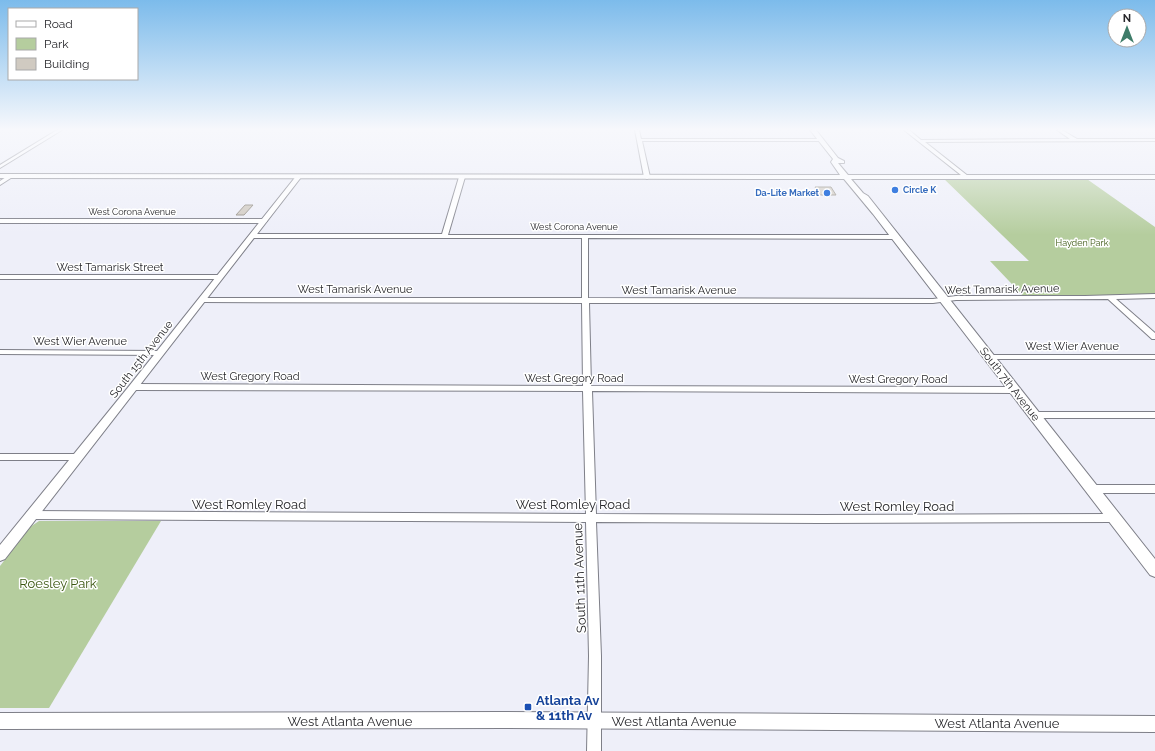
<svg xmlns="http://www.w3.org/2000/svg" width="1155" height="751" font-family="Raleway,sans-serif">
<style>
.green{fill:#b5cd9e}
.building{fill:#d0cac1;stroke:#948f86}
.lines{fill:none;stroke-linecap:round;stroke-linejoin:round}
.minor-casing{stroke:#7e7f88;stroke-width:2}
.tertiary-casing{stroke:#7e7f88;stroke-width:2}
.secondary-casing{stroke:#7e7f88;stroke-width:2}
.minor{fill:#fff;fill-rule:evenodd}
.tertiary{fill:#fff;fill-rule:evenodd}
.secondary{fill:#fff;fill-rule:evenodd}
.shop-dot{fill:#3f7fe0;stroke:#fff;stroke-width:1.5}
.transit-dot{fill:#1a4fb4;stroke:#fff;stroke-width:1.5}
.labels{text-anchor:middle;stroke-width:3;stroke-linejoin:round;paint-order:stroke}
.far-shop-label{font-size:9px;font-weight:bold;fill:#366cbe;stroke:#fff;text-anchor:start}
.far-street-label{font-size:9px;fill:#27272b;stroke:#fff}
.far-park-label{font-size:9px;fill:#3b5711;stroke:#fff}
.street-label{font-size:11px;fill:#27272b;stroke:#fff}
.near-street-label{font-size:13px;fill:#27272b;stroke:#fff}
.near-park-label{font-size:13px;fill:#3b5711;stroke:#fff}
.near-transit-label{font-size:13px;font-weight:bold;fill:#164399;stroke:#fff;text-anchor:start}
</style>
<rect width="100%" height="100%" fill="#eeeff9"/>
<g class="green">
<path d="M942 177H1084L1155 227V296L1025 298 990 261H1029Z"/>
<path d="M39 521H161L49 708H0V566L30 527Z"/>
</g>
<g class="building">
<path d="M815 187H831L836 195H820Z"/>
<path d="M245 205H253L244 215H236Z"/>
</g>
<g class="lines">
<g class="minor-casing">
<g id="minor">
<path d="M57 130H62L0 168V165Z"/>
<path d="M635 130H639L641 139H821L823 140 821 141H642L650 177 647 179 644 177Z"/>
<path d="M904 130H909L921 140 1070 139 1057 130H1062L1077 139H1155V141L925 142 968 176V178L966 179Z"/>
<path d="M9 175 14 176 0 185V181Z"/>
<path d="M462 175 465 177 448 235H896L899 237 896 239 588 238V298L933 299 956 296H1085L1155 294V298L1116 299 1155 333V339H1152L1108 299 956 300 933 303H589L591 386 1015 387 1019 390 1015 393 592 391 596 514 821 515 1114 514 1118 515 1119 518 1118 521 1114 522 821 523 596 522 601 656V751H587L589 656 586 522 31 519 27 518 26 515 27 512 31 511 586 514 583 391 134 390 130 387 134 384 583 386 582 303 202 302 199 300 202 298H582V238H252L249 236 252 234H442L459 177Z"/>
<path d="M0 219H264L267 221 264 223H0Z"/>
<path d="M0 275H220L223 277 220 279H0Z"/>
<path d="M0 350 160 351 164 353 160 355 0 354Z"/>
<path d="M986 355H1155V359H986L985 357Z"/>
<path d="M1034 412H1155V418H1034L1031 417 1030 415 1031 413Z"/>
<path d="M0 454H78L81 455 83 457 81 459 78 460H0Z"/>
<path d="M1092 485H1155V493H1092L1089 492 1087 489 1089 486Z"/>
</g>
</g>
<g class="tertiary-casing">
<g id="tertiary">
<path d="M297 175 302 176 5 559 0 561V545L130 385Z"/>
<path d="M508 712 1155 716V732L508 728 0 729V713Z"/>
</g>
</g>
<g class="secondary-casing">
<path id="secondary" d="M810 130H816L838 158 844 161V163H838L848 175H1155V179H851L863 193 868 196 1155 559V577L1150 575 873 214 844 179 0 178V174L840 175 831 162 833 159Z"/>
</g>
<use href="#minor" class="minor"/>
<use href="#tertiary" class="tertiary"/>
<use href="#secondary" class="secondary"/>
</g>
<linearGradient id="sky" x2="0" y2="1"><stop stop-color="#7cbbeb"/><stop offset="0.55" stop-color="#f7f8fc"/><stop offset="1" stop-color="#f7f8fc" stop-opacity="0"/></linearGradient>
<rect width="1155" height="235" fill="url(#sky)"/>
<g class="shop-dot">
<circle cx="895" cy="190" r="4"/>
<circle cx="827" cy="193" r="4"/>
</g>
<rect class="transit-dot" x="524" y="703" width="8" height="8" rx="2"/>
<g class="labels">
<g class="far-shop-label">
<text x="903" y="193">Circle K</text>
<text x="819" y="196" text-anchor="end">Da-Lite Market</text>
</g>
<g class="far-street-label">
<text x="132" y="215">West Corona Avenue</text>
<text x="574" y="230">West Corona Avenue</text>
</g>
<g class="far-park-label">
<text x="1082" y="246">Hayden Park</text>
</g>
<g class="street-label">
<text x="110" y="271">West Tamarisk Street</text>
<text x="355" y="293">West Tamarisk Avenue</text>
<text transform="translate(1002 289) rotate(-1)" y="4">West Tamarisk Avenue</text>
<text x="679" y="294">West Tamarisk Avenue</text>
<text x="80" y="345">West Wier Avenue</text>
<text x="1072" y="350">West Wier Avenue</text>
<text transform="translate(141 359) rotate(-52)" y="4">South 15th Avenue</text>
<text x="250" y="380">West Gregory Road</text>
<text x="574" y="382">West Gregory Road</text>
<text x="898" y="383">West Gregory Road</text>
<text transform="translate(1010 384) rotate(52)" y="4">South 7th Avenue</text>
</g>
<g class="near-street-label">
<text x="249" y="509">West Romley Road</text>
<text x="573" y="509">West Romley Road</text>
<text x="897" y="511">West Romley Road</text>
<text transform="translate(579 578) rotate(-92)" y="5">South 11th Avenue</text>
<text x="350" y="726">West Atlanta Avenue</text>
<text x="674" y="726">West Atlanta Avenue</text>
<text x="997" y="728">West Atlanta Avenue</text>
</g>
<g class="near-park-label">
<text x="58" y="588">Roesley Park</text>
</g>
<g class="near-transit-label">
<text x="536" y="705">Atlanta Av<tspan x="536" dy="15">&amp; 11th Av</tspan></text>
</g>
</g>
<rect x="8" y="8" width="130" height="72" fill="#ffffff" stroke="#a9a9aa"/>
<rect x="16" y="21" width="20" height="6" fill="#ffffff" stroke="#a9a9aa"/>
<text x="44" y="28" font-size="12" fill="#27272b">Road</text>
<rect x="16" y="38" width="20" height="12" fill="#b5cd9e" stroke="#a9a9aa"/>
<text x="44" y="48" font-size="12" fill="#27272b">Park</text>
<rect x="16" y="58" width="20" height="12" fill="#d0cac1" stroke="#a9a9aa"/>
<text x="44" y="68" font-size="12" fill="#27272b">Building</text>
<g transform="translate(1127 28)"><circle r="19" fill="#ffffff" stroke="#a9a9aa"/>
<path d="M0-3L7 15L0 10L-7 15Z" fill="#3e7c69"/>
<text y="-6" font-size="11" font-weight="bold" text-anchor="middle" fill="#27272b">N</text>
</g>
</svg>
